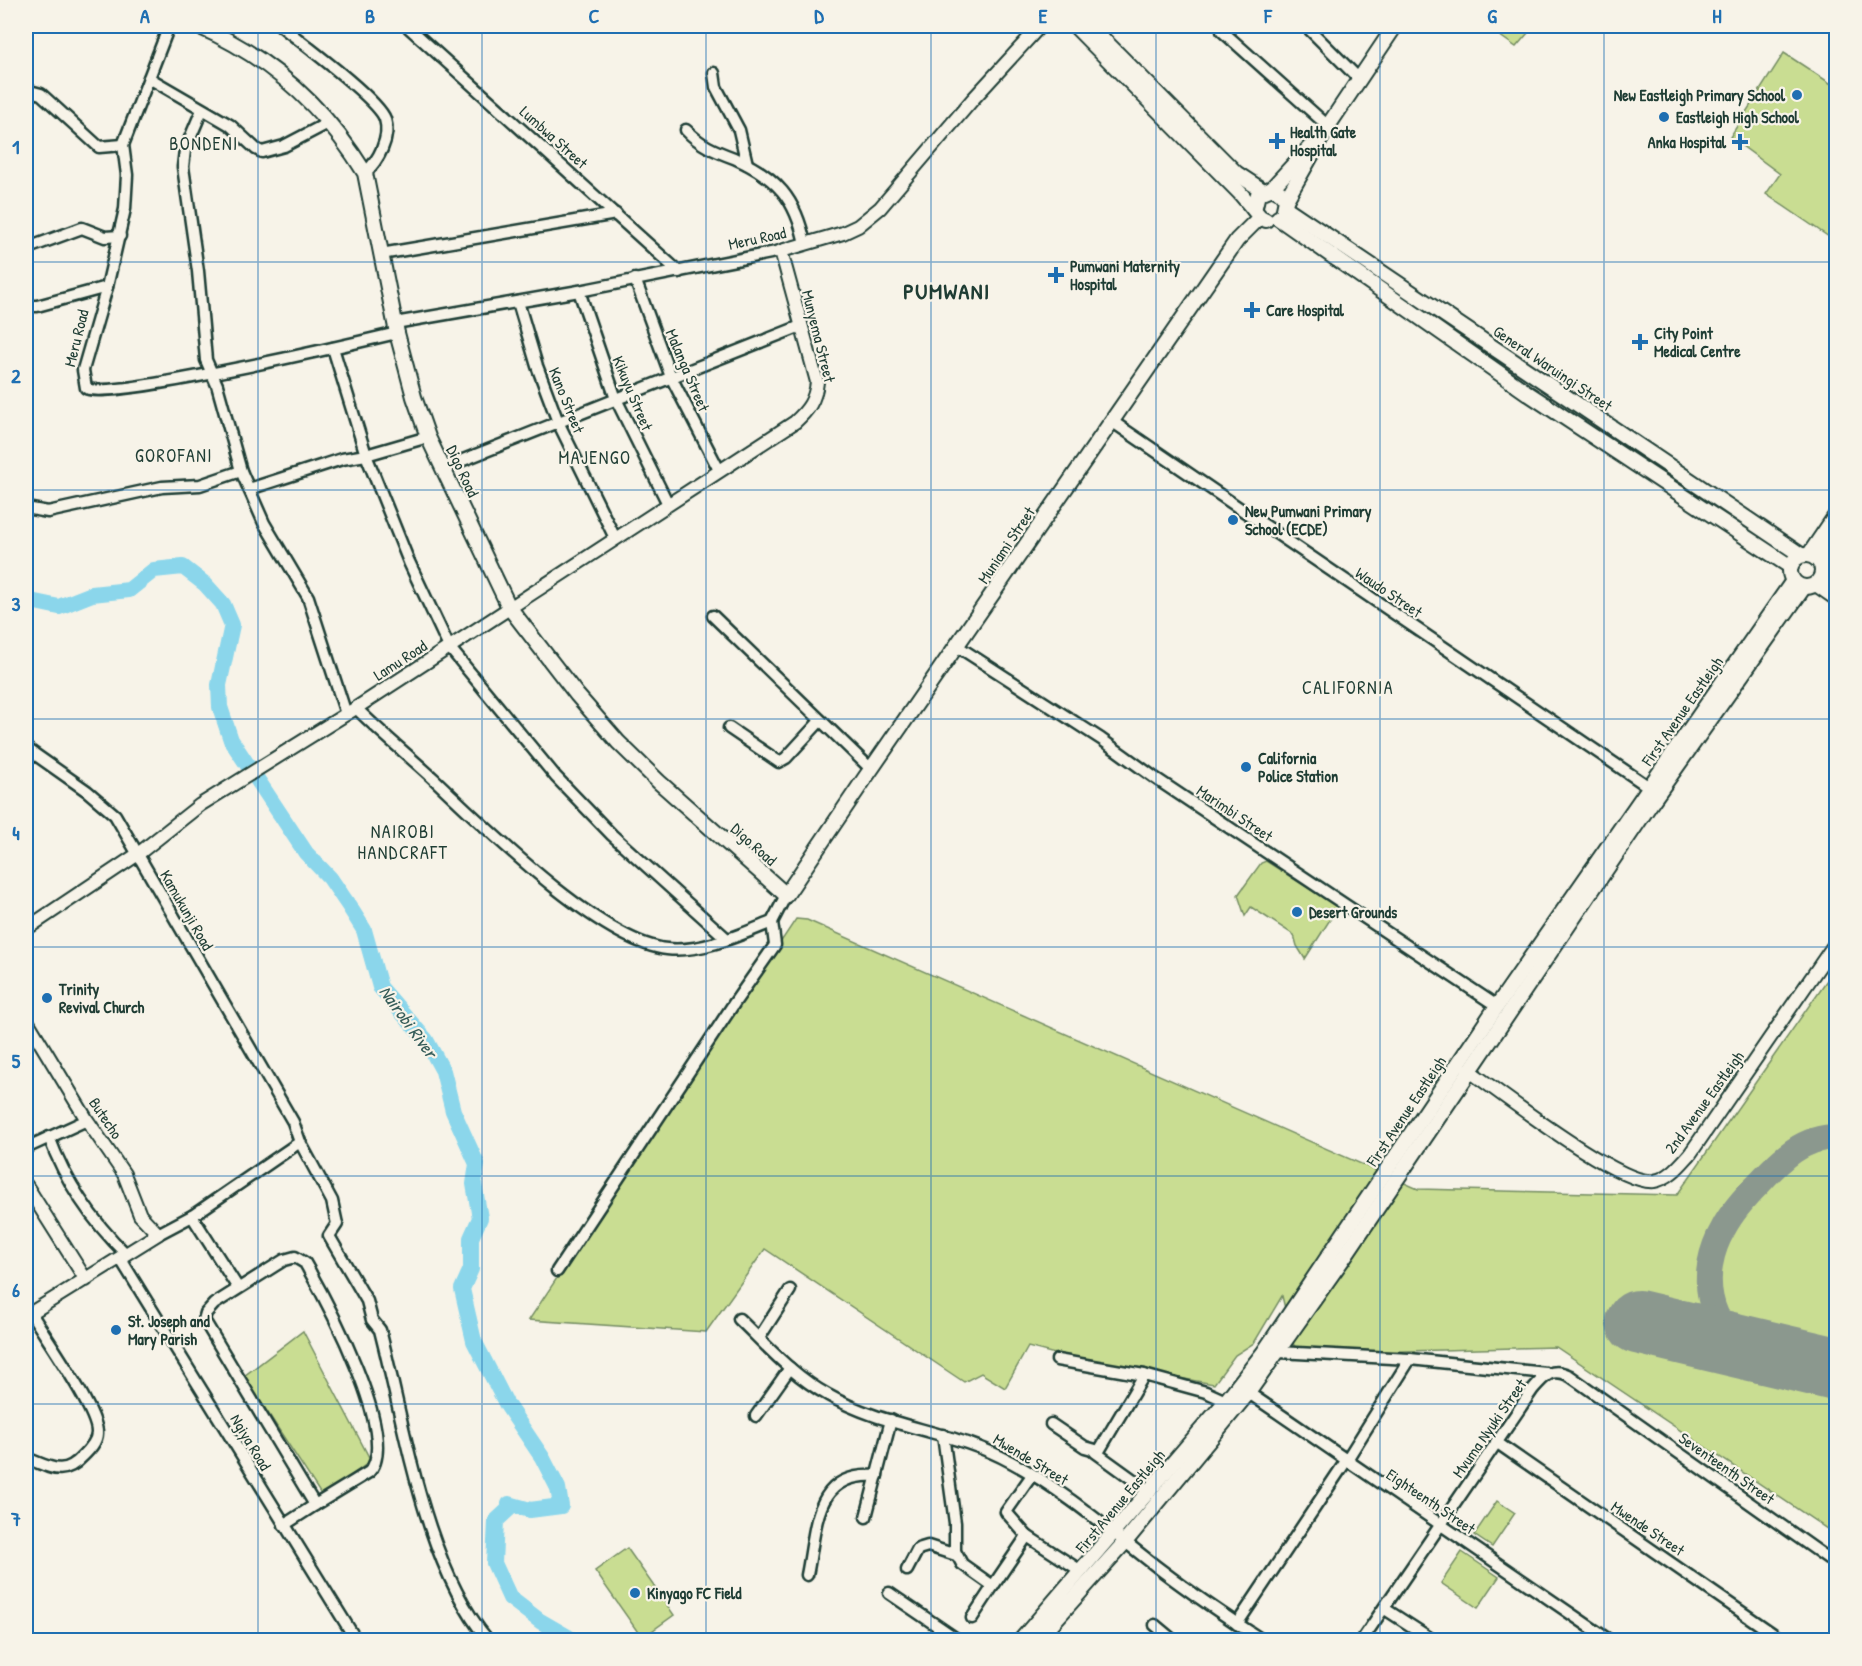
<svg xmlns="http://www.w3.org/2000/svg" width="1862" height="1666" font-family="'Patrick Hand',sans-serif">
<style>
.green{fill:#c9dd92;stroke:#748d63;stroke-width:1.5}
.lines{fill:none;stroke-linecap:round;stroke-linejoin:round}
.river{stroke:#8bd6eb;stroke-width:16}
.taxiway{stroke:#8b988e;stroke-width:26}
.runway{stroke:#8b988e;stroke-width:64}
.minor-casing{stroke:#1f3d34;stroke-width:15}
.tertiary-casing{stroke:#1f3d34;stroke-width:16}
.secondary-casing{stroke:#1f3d34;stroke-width:18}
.minor{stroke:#f7f3e8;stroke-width:10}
.tertiary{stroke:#f7f3e8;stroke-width:12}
.secondary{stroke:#f7f3e8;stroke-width:14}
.grid{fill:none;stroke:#1f6fb2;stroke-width:1.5;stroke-opacity:0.55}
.poi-dot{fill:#1f6fb2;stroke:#f7f3e8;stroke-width:2}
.labels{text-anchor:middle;stroke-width:4.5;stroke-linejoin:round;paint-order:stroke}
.poi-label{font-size:16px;font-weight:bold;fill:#1f3d34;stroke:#f7f3e8;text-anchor:start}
.street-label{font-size:16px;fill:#1f3d34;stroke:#f7f3e8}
.neighbourhood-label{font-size:18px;letter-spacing:1.5px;fill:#1f3d34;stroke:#f7f3e8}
.water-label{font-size:18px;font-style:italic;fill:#355c59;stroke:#f7f3e8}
.district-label{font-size:22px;font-weight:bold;letter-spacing:1.5px;fill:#1f3d34;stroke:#f7f3e8}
.neatline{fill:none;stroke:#1f6fb2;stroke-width:2}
.grid-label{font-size:20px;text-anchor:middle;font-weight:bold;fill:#1f6fb2}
</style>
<rect width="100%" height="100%" fill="#f7f3e8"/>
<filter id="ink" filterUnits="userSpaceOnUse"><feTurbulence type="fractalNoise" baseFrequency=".0167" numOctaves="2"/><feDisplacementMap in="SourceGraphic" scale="12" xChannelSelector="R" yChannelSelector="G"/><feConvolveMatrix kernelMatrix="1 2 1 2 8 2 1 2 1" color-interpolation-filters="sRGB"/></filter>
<g filter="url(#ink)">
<g class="green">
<path d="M1486 26H1534L1516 47Z"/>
<path d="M1784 53 1836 87V233L1832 239 1766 194 1780 174 1730 137Z"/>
<path d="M1266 861 1338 907 1305 959 1297 946 1294 935 1251 907 1245 916 1238 895 1261 863Z"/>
<path d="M796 919 807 920 1418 1189 1677 1195 1834 970 1836 972V1535L1556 1347 1296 1354 1282 1296 1254 1343 1235 1355 1214 1384 1090 1363 1028 1347 1005 1388 981 1373 964 1382 765 1249 706 1332 529 1320Z"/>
<path d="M303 1331 371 1461 322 1496 244 1376Z"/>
<path d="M1497 1501 1515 1513 1492 1547 1474 1535Z"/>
<path d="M627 1548 674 1615 642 1638 595 1571Z"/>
<path d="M1462 1552 1499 1577 1478 1608 1441 1583Z"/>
</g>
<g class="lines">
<g class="river">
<path d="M26 600 59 607 92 594 129 590 154 570 183 567 205 584 223 604 232 625 219 685 220 707 231 740 306 853 330 878 349 906 364 930 380 987 426 1040 443 1071 453 1111 477 1164 474 1184 480 1218 471 1238V1269L462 1289 474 1341 507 1405 542 1457 558 1488 561 1506 530 1510 509 1504 510 1508 496 1521 494 1563 510 1598 540 1621 573 1640H581"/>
<path d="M587 1640H601"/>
</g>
<path class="taxiway" d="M1753 1351C1705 1329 1698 1272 1723 1229 1732 1211 1746 1196 1760 1182 1781 1159 1803 1137 1836 1137"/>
<path class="runway" d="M1638 1322 1836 1369"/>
<g class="minor-casing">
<g id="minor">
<path d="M169 26 123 145 127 175 125 209 107 287 83 370 86 388C103 402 359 342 397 333"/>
<path d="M281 26C301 42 378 99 385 119 391 138 378 161 365 173"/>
<path d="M407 26 679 272"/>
<path d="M1306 26 1358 78"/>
<path d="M1222 31 1328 126"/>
<path d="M714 73 716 87 739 130 747 164"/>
<path d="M149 78 230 125 256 149 262 152 284 146 328 123"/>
<path d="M26 90 41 94 99 147 123 145"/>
<path d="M202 110 185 150 183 167 198 271 206 360 217 385 241 471 264 523 308 597 346 714"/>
<path d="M686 130C700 145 715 151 734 158 777 177 796 199 805 244"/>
<path d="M28 248 82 228 105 237 120 236"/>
<path d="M381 254 616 214"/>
<path d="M635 279 671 377 719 470"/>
<path d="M579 291 616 399 668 504"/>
<path d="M518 302 537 366 558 422 615 538"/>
<path d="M26 306H37L107 287"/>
<path d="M395 323 579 291 781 251"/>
<path d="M333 348 366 455 409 562 449 647 556 777 612 835 726 938"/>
<path d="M1113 422 1649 787"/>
<path d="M443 468 801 326"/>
<path d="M249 489 342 459 366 455 428 437"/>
<path d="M26 508 48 512 162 487 200 485 241 471"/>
<path d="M713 616 871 769"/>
<path d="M957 646 1101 739 1155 778 1497 1006"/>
<path d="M356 708C381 733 408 755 434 779 484 826 600 942 667 949 701 953 742 934 772 922L786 895"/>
<path d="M729 728 779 762 786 758 820 721"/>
<path d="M26 748 87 791 115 815 293 1122 300 1142 332 1201 337 1224 329 1236 367 1301 372 1320 380 1330C405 1426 424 1564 488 1640"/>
<path d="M49 1137C66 1183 91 1220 126 1254"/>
<path d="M26 1148 87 1120"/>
<path d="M192 1216 238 1288"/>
<path d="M158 1234 192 1216 300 1142"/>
<path d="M295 1257 305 1263C325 1298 402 1440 369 1472L315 1505 204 1320 206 1313 214 1304 284 1260Z"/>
<path d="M120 1258 356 1640"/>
<path d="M557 1271 735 1002 775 945 772 922"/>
<path d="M739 1319C767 1346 793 1376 828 1395 885 1428 953 1430 1011 1462 1065 1491 1113 1533 1161 1570 1194 1595 1228 1618 1262 1640"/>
<path d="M759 1338 790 1290"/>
<path d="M1278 1352 1410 1359 1546 1373"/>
<path d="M1057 1360 1144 1375"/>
<path d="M1243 1389 1609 1640"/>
<path d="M756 1416 790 1368"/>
<path d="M1051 1424 1085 1447 1099 1451 1144 1375 1206 1392 1226 1401"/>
<path d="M943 1435 955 1523V1551L962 1564 993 1586 972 1618"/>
<path d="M1496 1442 1782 1640"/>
<path d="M1095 1452 1149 1491"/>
<path d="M26 1458C50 1467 63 1478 83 1456 89 1450 97 1442 97 1433 98 1411 44 1335 31 1313"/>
<path d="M866 1517 891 1420"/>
<path d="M284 1525 315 1505"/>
<path d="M1027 1536 1081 1571"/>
<path d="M907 1570 918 1549 928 1546 956 1555"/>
<path d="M807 1575C817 1527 813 1471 877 1476"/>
<path d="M993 1586 1027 1536 1006 1512 1032 1475"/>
<path d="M889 1593 958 1640"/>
<path d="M1385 1609 1433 1640"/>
<path d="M1237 1624 1346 1461 1410 1359"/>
<path d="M1155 1625 1173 1640"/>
<path d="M1362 1640 1533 1389C1545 1375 1552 1367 1570 1376L1836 1564"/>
</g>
</g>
<g class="tertiary-casing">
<g id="tertiary">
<path d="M26 929 138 854 200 805 356 708 795 422C808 410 815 401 817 382L781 251 843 233 858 226 880 208 973 99 1040 26"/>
<path d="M26 1019 87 1120 124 1174 140 1215 158 1234 26 1316"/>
<path d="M1468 1070C1500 1092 1621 1187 1654 1181 1669 1179 1680 1165 1690 1154L1836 942"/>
<path d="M26 1185 86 1280"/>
</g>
</g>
<g class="secondary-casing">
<g id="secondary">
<path d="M198 26C270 57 324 106 365 173L397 333 414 397 428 437 509 607 577 695 618 742 659 782 786 895 865 778 1237 240 1260 217"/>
<path d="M1075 26 1240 193 1260 217 1266 220"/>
<path d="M1090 26 1236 173 1262 190"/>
<path d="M1272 188 1309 148"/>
<path d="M1286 200 1328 126 1395 26"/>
<path d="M1286 208 1801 555"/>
<path d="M1254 210 1258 194 1272 188 1281 193 1286 200 1283 214"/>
<path d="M1278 218 1529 394 1791 567"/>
<circle cx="1806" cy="571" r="16"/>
<path d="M1809 555 1836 515"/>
<path d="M1819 561 1836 535"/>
<path d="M1823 573 1836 583"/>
<path d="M1816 584 1836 598"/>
<path d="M1021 1640 1226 1401 1264 1352 1497 1006 1793 581"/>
<path d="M1037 1640 1125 1542 1248 1393 1342 1260 1653 800 1804 587"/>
</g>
</g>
<use href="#minor" class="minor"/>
<use href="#tertiary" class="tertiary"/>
<use href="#secondary" class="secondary"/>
</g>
</g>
<path class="grid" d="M258 26V1640M482 26V1640M706 26V1640M931 26V1640M1156 26V1640M1380 26V1640M1604 26V1640M26 262H1836M26 490H1836M26 719H1836M26 947H1836M26 1176H1836M26 1404H1836"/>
<g class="poi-dot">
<circle cx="1797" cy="95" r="6"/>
<circle cx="1664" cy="117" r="6"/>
<path d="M1274 132h6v6h6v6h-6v6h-6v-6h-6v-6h6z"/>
<path d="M1737 133h6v6h6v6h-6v6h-6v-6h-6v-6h6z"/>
<path d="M1053 266h6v6h6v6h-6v6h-6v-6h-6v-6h6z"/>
<path d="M1249 301h6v6h6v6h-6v6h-6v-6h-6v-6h6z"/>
<path d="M1637 333h6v6h6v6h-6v6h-6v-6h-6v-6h6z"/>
<circle cx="1233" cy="520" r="6"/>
<circle cx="1246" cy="767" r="6"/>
<circle cx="1297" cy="912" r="6"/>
<circle cx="47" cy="998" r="6"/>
<circle cx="116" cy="1330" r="6"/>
<circle cx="635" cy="1593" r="6"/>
</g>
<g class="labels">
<g class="poi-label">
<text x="1785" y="101" text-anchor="end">New Eastleigh Primary School</text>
<text x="1676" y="123">Eastleigh High School</text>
<text x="1290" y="138">Health Gate<tspan x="1290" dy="18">Hospital</tspan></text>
<text x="1726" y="148" text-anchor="end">Anka Hospital</text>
<text x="1070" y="272">Pumwani Maternity<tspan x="1070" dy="18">Hospital</tspan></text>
<text x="1266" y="316">Care Hospital</text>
<text x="1654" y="339">City Point<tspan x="1654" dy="18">Medical Centre</tspan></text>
<text x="1245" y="517">New Pumwani Primary<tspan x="1245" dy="18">School (ECDE)</tspan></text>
<text x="1258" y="764">California<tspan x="1258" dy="18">Police Station</tspan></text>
<text x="1309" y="918">Desert Grounds</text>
<text x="59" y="995">Trinity<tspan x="59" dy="18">Revival Church</tspan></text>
<text x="128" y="1327">St. Joseph and<tspan x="128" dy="18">Mary Parish</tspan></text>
<text x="647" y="1599">Kinyago FC Field</text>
</g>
<g class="street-label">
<text transform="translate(554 137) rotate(42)" y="6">Lumbwa Street</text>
<text transform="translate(757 238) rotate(-12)" y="6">Meru Road</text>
<text transform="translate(819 336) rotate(76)" y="6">Munyema Street</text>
<text transform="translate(76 338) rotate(-76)" y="6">Meru Road</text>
<text transform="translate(1553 368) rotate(34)" y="6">General Waruingi Street</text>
<text transform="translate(688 370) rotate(67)" y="6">Malanga Street</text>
<text transform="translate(633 393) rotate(67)" y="6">Kikuyu Street</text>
<text transform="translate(567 400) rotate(68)" y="6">Kano Street</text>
<text transform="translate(463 471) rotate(65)" y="6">Digo Road</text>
<text transform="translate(1006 545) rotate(-56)" y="6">Muniami Street</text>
<text transform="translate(1389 592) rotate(34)" y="6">Waudo Street</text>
<text transform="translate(400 660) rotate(-33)" y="6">Lamu Road</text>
<text transform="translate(1682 711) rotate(-55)" y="6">First Avenue Eastleigh</text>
<text transform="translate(1235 813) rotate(34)" y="6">Marimbi Street</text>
<text transform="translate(754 844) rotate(42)" y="6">Digo Road</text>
<text transform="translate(187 910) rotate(60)" y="6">Kamukunji Road</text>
<text transform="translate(1704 1102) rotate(-54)" y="6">2nd Avenue Eastleigh</text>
<text transform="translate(1406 1111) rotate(-56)" y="6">First Avenue Eastleigh</text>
<text transform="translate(106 1118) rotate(56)" y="6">Butecho</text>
<text transform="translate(1489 1428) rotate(-55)" y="6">Mvuma Nyuki Street</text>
<text transform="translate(251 1442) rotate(59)" y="6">Ngiya Road</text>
<text transform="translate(1031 1459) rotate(31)" y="6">Mwende Street</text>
<text transform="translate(1727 1468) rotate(35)" y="6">Seventeenth Street</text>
<text transform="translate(1120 1501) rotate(-50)" y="6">First Avenue Eastleigh</text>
<text transform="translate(1431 1501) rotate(34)" y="6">Eighteenth Street</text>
<text transform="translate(1648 1528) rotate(34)" y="6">Mwende Street</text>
</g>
<g class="neighbourhood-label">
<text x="204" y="150">BONDENI</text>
<text x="174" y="462">GOROFANI</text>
<text x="595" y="464">MAJENGO</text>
<text x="1348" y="694">CALIFORNIA</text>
<text x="403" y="838">NAIROBI<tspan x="403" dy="21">HANDCRAFT</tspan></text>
</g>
<g class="water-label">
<text transform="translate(408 1022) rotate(54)" y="6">Nairobi River</text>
</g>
<g class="district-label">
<text x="947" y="299">PUMWANI</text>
</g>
</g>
<rect width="1862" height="1666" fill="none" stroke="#f7f3e8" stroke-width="66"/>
<rect x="33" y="33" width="1796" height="1600" class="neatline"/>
<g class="grid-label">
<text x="145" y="23">A</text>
<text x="370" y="23">B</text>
<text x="594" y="23">C</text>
<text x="819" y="23">D</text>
<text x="1043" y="23">E</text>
<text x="1268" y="23">F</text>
<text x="1492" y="23">G</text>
<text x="1717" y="23">H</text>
<text x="16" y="154">1</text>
<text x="16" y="383">2</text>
<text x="16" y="611">3</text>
<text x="16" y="840">4</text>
<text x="16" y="1068">5</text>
<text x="16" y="1297">6</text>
<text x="16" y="1526">7</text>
</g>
</svg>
